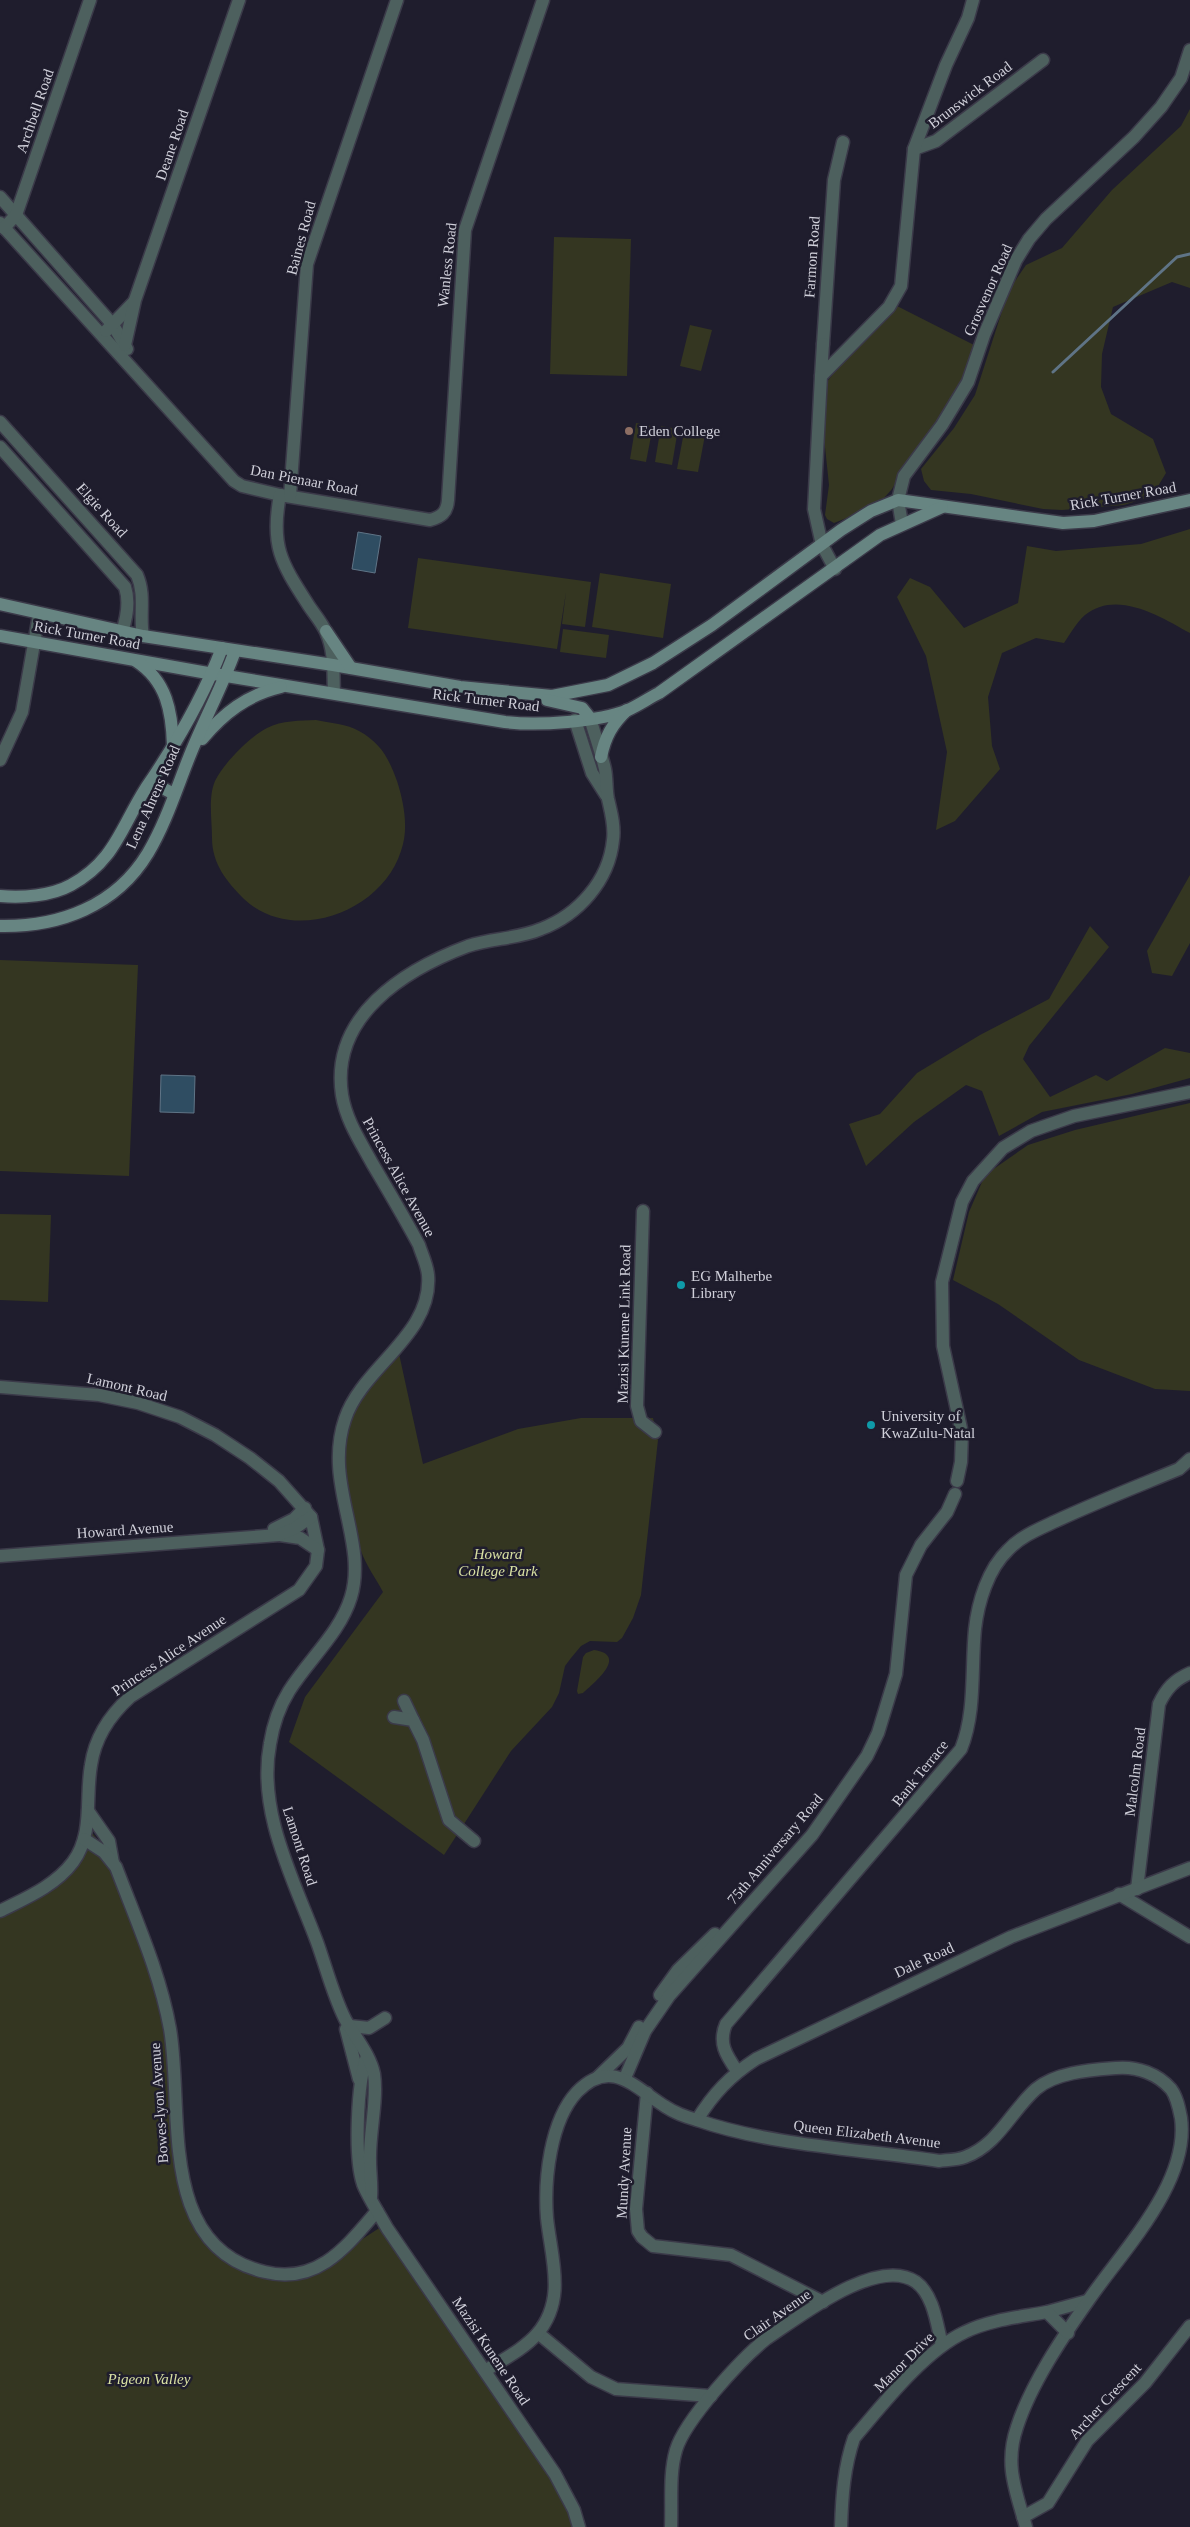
<svg xmlns="http://www.w3.org/2000/svg" width="1190" height="2527" font-family="'Times New Roman',serif">
<style>
.green{fill:#343621}
.water{fill:#2f4d62;stroke:#5f7486}
.lines{fill:none;stroke-linecap:round;stroke-linejoin:round}
.stream{stroke:#5f7486;stroke-width:3}
.minor-casing{stroke:#3b3a49;stroke-width:15}
.tertiary-casing{stroke:#3b3a49;stroke-width:15}
.secondary-casing{stroke:#3b3a49;stroke-width:15}
.minor{stroke:#4d605e;stroke-width:12}
.tertiary{stroke:#4d605e;stroke-width:12}
.secondary{stroke:#678582;stroke-width:12}
.education-dot{fill:#8d6e63;stroke:#1f1d2d;stroke-width:2}
.culture-dot{fill:#0f9aa8;stroke:#1f1d2d;stroke-width:2}
.labels{text-anchor:middle;stroke-width:5;stroke-linejoin:round;paint-order:stroke}
.street-label{font-size:15px;fill:#d0d0da;stroke:#1f1d2d}
.poi-label{font-size:15px;fill:#d0d0da;stroke:#1f1d2d;text-anchor:start}
.park-label{font-size:15px;font-style:italic;fill:#d9e1a3;stroke:#1f1d2d}
</style>
<rect width="100%" height="100%" fill="#1f1d2d"/>
<g class="green">
<path d="M1190 109V288L1172 282 1113 307 1102 354 1101 387 1111 414 1153 439 1166 473 1152 496 1124 505 1062 510 1043 509 971 494 931 490 924 481 921 469 954 428 975 395 1004 305 1013 284 1026 265 1062 248 1112 190 1181 126Z"/>
<path d="M554 237 631 239 627 376 550 374Z"/>
<path d="M897 306 974 345C959 405 920 438 892 489L884 498 874 502 852 516 834 523 827 519 825 515 829 485 823 428 826 383 850 352 882 323Z"/>
<path d="M690 325 712 330 701 371 680 366Z"/>
<path d="M636 423 653 426 646 462 630 459Z"/>
<path d="M661 426 678 429 672 465 655 462Z"/>
<path d="M685 427 706 430 698 472 677 469Z"/>
<path d="M1190 529V633C1161 617 1117 589 1085 615 1077 622 1070 634 1064 643L1036 638 1002 653 988 697 992 746 1000 769 955 821 936 830 947 752 926 656 897 597 910 578 930 587 964 628 1018 603 1027 546 1056 551 1141 544Z"/>
<path d="M418 558 591 582 585 627 562 624 566 592 557 649 408 628Z"/>
<path d="M600 573 671 584 663 638 592 627Z"/>
<path d="M563 629 609 635 606 658 560 652Z"/>
<path d="M316 720C329 723 348 724 359 731 381 743 389 759 397 781 404 803 409 829 401 851 382 912 293 945 244 899 227 882 212 864 212 838 212 821 208 797 215 781 224 763 249 737 267 728 282 720 300 721 316 720Z"/>
<path d="M1190 875V943L1172 976 1152 973 1147 951Z"/>
<path d="M1090 926 1109 947 1029 1046 1023 1059 1050 1097 1096 1075 1107 1081 1165 1048 1190 1053V1078L1132 1094 1042 1112 999 1136 982 1091 966 1085 914 1122 866 1166 849 1124 880 1114 917 1073 980 1035 1049 999Z"/>
<path d="M0 960 138 965 129 1176 0 1171Z"/>
<path d="M1190 1103V1391L1155 1389 1079 1360 998 1304 953 1280 969 1212 985 1175 1028 1145 1075 1130Z"/>
<path d="M0 1214 51 1215 48 1302 0 1300Z"/>
<path d="M398 1349 423 1464 518 1429 581 1418H653L658 1440 641 1595 633 1618 622 1638 617 1642 590 1641 581 1646 571 1658 565 1666 559 1693 552 1707 511 1751 444 1855 289 1742 305 1697 383 1592C376 1579 366 1565 361 1551 347 1510 337 1462 351 1419 358 1397 382 1367 398 1349Z"/>
<path d="M594 1650C629 1655 594 1683 583 1693L578 1694 577 1691 583 1657 586 1653Z"/>
<path d="M89 1829 115 1861 155 1967 189 2195 217 2245 252 2268 293 2271 344 2251 387 2223 574 2504V2527H0V1911L55 1881Z"/>
</g>
<g class="water">
<path d="M358 532 381 536 375 573 352 569Z"/>
<path d="M161 1075 195 1076 194 1113 160 1112Z"/>
</g>
<g class="lines">
<path class="stream" d="M1053 372 1177 257 1190 254"/>
<g class="minor-casing">
<g id="minor">
<path d="M914 149 936 141 1043 60"/>
<path d="M0 197 113 325 127 349"/>
<path d="M0 223 234 481 242 486 280 495 430 520C441 517 447 513 448 500L465 230 543 0"/>
<path d="M4 228 16 215 90 0"/>
<path d="M106 331 134 302"/>
<path d="M823 344 834 180 843 142"/>
<path d="M125 345 135 300 239 0"/>
<path d="M0 422 137 575C146 596 139 615 143 636"/>
<path d="M0 447 125 587C130 602 127 617 122 632"/>
<path d="M280 495C270 547 282 564 309 606 315 615 322 623 326 632 335 652 333 672 334 693"/>
<path d="M290 496 307 264 397 0"/>
<path d="M902 524 898 500 904 476 942 425 968 382 984 335 1016 260 1029 239 1046 219 1134 137 1161 107 1181 78 1190 50"/>
<path d="M0 760 22 712 39 615"/>
<path d="M643 1211 637 1406 641 1421 655 1432"/>
<path d="M0 1387 99 1395 138 1403 180 1417 215 1435 250 1458 279 1481 311 1517 318 1550 316 1566 299 1590 130 1697C109 1716 95 1737 91 1765 85 1798 94 1833 73 1862 55 1886 26 1898 0 1911"/>
<path d="M957 1481 961 1462 962 1433 943 1346 942 1282 962 1202 973 1181 1003 1148 1031 1131 1074 1116 1190 1092"/>
<path d="M274 1529 294 1519 305 1508"/>
<path d="M280 1535 300 1538 318 1550"/>
<path d="M0 1556 279 1535 295 1528 311 1517"/>
<path d="M404 1701 413 1720"/>
<path d="M394 1717 413 1720 423 1740 449 1820 474 1841"/>
<path d="M88 1811 109 1841 113 1863"/>
<path d="M84 1839 104 1852 116 1867C136 1920 160 1973 170 2029 184 2111 156 2247 265 2272 318 2285 347 2246 377 2211"/>
<path d="M1137 1889 1159 1704C1166 1689 1174 1680 1190 1673"/>
<path d="M1119 1894 1190 1937"/>
<path d="M660 1995 678 1970 715 1934"/>
<path d="M737 2071C726 2055 718 2043 726 2024L961 1749C976 1712 971 1669 975 1629 978 1602 988 1569 1008 1550 1021 1536 1039 1529 1056 1521 1097 1502 1138 1486 1179 1469L1190 1459"/>
<path d="M597 2078 628 2048 639 2027"/>
<path d="M625 2078 645 2031 669 1996 812 1835 867 1756 878 1733 896 1674 906 1575 921 1545 947 1512 955 1494"/>
<path d="M647 2093 636 2209 638 2231 642 2237 653 2246 731 2255 823 2302"/>
<path d="M697 2120C713 2094 730 2076 756 2059L1011 1937 1190 1868"/>
<path d="M1047 2312 1087 2301"/>
<path d="M538 2333 591 2377 616 2389 711 2396"/>
<path d="M485 2371C502 2360 524 2349 537 2334 567 2299 551 2258 547 2218 544 2180 550 2121 577 2092 612 2056 636 2089 666 2107 675 2113 686 2117 697 2120 772 2146 860 2149 939 2161 947 2160 957 2160 965 2157 998 2145 1011 2111 1036 2089 1056 2072 1091 2070 1116 2068 1137 2066 1158 2074 1171 2089 1177 2097 1179 2108 1181 2118 1190 2183 1122 2251 1088 2301 1062 2338 1031 2384 1017 2427 1004 2465 1016 2491 1026 2527"/>
<path d="M1023 2517 1048 2503 1087 2441 1145 2383 1190 2326"/>
<path d="M671 2527C672 2502 669 2474 676 2450 685 2420 741 2359 766 2339 798 2318 877 2255 916 2282 934 2295 937 2326 942 2345"/>
<path d="M841 2527C842 2496 844 2467 854 2438 883 2404 924 2351 965 2332 989 2320 1020 2317 1047 2312L1068 2333"/>
</g>
</g>
<g class="tertiary-casing">
<g id="tertiary">
<path d="M821 376 823 344"/>
<path d="M835 569 822 545 814 509 821 376 889 307 901 286 914 149 946 65 968 18 973 0"/>
<path d="M575 720 592 773 606 795"/>
<path d="M350 2026 369 2028 385 2018"/>
<path d="M346 2029 359 2079"/>
<path d="M367 2056C357 2083 354 2157 363 2184 368 2197 380 2215 387 2228L555 2474 574 2510 579 2527"/>
<path d="M371 2197C372 2184 370 2173 370 2161 369 2134 378 2100 374 2074 370 2054 354 2036 345 2019 333 1995 326 1967 317 1942 294 1880 257 1812 270 1744 273 1725 279 1707 289 1691 309 1659 340 1633 351 1597 368 1541 323 1483 345 1419 362 1367 433 1335 428 1275 427 1264 422 1255 419 1245 404 1217 388 1190 372 1163 360 1141 346 1120 342 1095 330 1016 404 970 468 946 491 938 518 939 541 929 578 915 609 881 613 840 615 826 611 812 608 799 606 789 607 779 605 769 601 752 595 735 590 718"/>
</g>
</g>
<g class="secondary-casing">
<g id="secondary">
<path d="M0 604 143 636 333 665 460 687 552 696 608 685 653 663 712 625 841 530 871 511 898 500 1063 523 1094 521 1190 500"/>
<path d="M326 631 351 668"/>
<path d="M0 636 202 672 505 722C537 726 599 722 628 710 639 705 649 698 659 693L880 535 942 507"/>
<path d="M136 661C167 681 172 712 173 746"/>
<path d="M547 700 582 708 590 718"/>
<path d="M202 739C224 713 247 695 281 687"/>
<path d="M601 757C605 737 612 724 627 710"/>
<path d="M151 782 174 794"/>
<path d="M0 896C22 898 51 896 71 885 115 861 121 827 146 788 176 744 203 698 222 648"/>
<path d="M0 926C60 927 116 906 148 853 166 823 177 787 190 755 204 720 222 687 235 651"/>
</g>
</g>
<use href="#minor" class="minor"/>
<use href="#tertiary" class="tertiary"/>
<use href="#secondary" class="secondary"/>
</g>
<circle class="education-dot" cx="629" cy="431" r="5"/>
<g class="culture-dot">
<circle cx="681" cy="1285" r="5"/>
<circle cx="871" cy="1425" r="5"/>
</g>
<g class="labels">
<g class="street-label">
<text transform="translate(970 95) rotate(-37)" y="5">Brunswick Road</text>
<text transform="translate(35 111) rotate(-71)" y="5">Archbell Road</text>
<text transform="translate(172 145) rotate(-71)" y="5">Deane Road</text>
<text transform="translate(301 238) rotate(-75)" y="5">Baines Road</text>
<text transform="translate(812 257) rotate(-86)" y="5">Farmon Road</text>
<text transform="translate(447 265) rotate(-84)" y="5">Wanless Road</text>
<text transform="translate(988 290) rotate(-66)" y="5">Grosvenor Road</text>
<text transform="translate(304 480) rotate(11)" y="5">Dan Pienaar Road</text>
<text transform="translate(1123 496) rotate(-10)" y="5">Rick Turner Road</text>
<text transform="translate(102 510) rotate(48)" y="5">Elgie Road</text>
<text transform="translate(87 635) rotate(10)" y="5">Rick Turner Road</text>
<text transform="translate(486 700) rotate(7)" y="5">Rick Turner Road</text>
<text transform="translate(153 797) rotate(-66)" y="5">Lena Ahrens Road</text>
<text transform="translate(399 1177) rotate(61)" y="5">Princess Alice Avenue</text>
<text transform="translate(624 1324) rotate(-89)" y="5">Mazisi Kunene Link Road</text>
<text transform="translate(127 1387) rotate(13)" y="5">Lamont Road</text>
<text transform="translate(125 1530) rotate(-4)" y="5">Howard Avenue</text>
<text transform="translate(169 1655) rotate(-34)" y="5">Princess Alice Avenue</text>
<text transform="translate(1135 1772) rotate(-83)" y="5">Malcolm Road</text>
<text transform="translate(920 1773) rotate(-51)" y="5">Bank Terrace</text>
<text transform="translate(300 1846) rotate(72)" y="5">Lamont Road</text>
<text transform="translate(775 1849) rotate(-50)" y="5">75th Anniversary Road</text>
<text transform="translate(924 1960) rotate(-25)" y="5">Dale Road</text>
<text transform="translate(159 2103) rotate(-94)" y="5">Bowes-lyon Avenue</text>
<text transform="translate(867 2134) rotate(7)" y="5">Queen Elizabeth Avenue</text>
<text transform="translate(624 2173) rotate(-87)" y="5">Mundy Avenue</text>
<text transform="translate(777 2315) rotate(-35)" y="5">Clair Avenue</text>
<text transform="translate(491 2351) rotate(56)" y="5">Mazisi Kunene Road</text>
<text transform="translate(904 2362) rotate(-45)" y="5">Manor Drive</text>
<text transform="translate(1105 2401) rotate(-47)" y="5">Archer Crescent</text>
</g>
<g class="poi-label">
<text x="639" y="436">Eden College</text>
<text x="691" y="1281">EG Malherbe<tspan x="691" dy="17">Library</tspan></text>
<text x="881" y="1421">University of<tspan x="881" dy="17">KwaZulu-Natal</tspan></text>
</g>
<g class="park-label">
<text x="498" y="1559">Howard<tspan x="498" dy="17">College Park</tspan></text>
<text x="149" y="2384">Pigeon Valley</text>
</g>
</g>
</svg>
